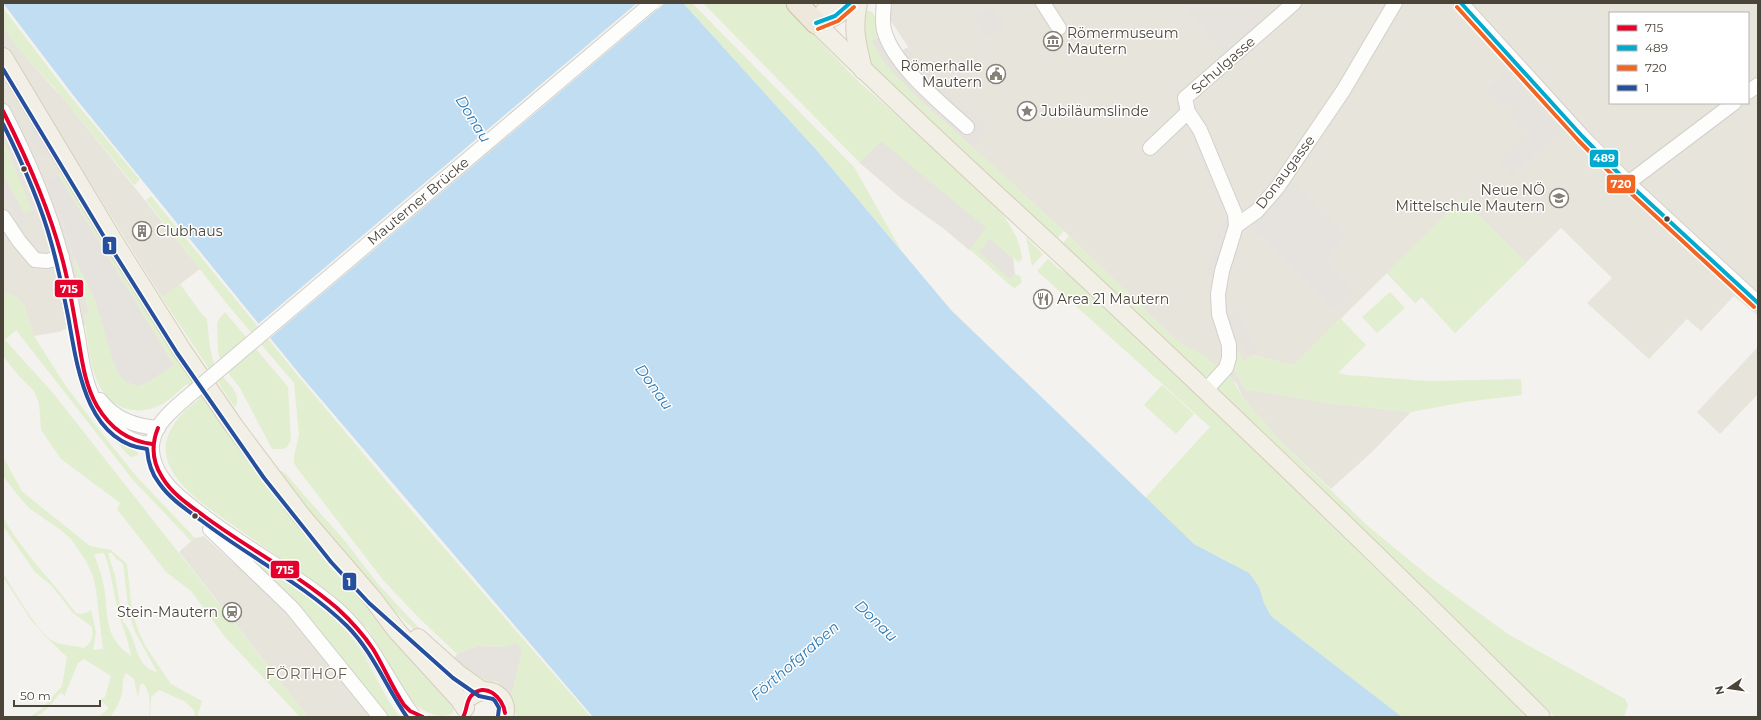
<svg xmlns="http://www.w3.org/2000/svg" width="1761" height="720" font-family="Montserrat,sans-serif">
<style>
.residential{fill:#e7e4dc;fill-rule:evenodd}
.green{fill:#e1eecf;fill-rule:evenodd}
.parking{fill:#e6e3df}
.water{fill:#c0ddf1}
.pier{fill:#f4f2ee}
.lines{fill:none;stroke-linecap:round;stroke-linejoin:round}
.minor-casing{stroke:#d2d0cb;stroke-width:16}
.major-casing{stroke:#d6cebb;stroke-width:20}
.highway-casing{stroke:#ccbfa9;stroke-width:23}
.minor{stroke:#fdfdfc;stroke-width:14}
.major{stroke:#f2efe6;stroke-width:18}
.highway{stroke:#ede8db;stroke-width:21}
.minor-bridge-casing{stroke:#d2d0cb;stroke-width:16;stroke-linecap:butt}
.minor-bridge{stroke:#fdfdfc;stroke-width:14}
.bus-1-casing{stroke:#fff;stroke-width:7}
.bus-2-casing{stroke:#fff;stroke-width:7}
.bus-3-casing{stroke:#fff;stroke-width:7}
.bus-4-casing{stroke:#fff;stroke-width:7}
.bus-1{stroke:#e4002b;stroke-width:4}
.bus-2{stroke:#00a9ce;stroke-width:4}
.bus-3{stroke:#f26522;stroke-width:4}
.bus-4{stroke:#264f9e;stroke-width:4}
.bus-dot{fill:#4b4439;stroke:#fff;stroke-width:1.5}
.labels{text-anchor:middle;stroke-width:3;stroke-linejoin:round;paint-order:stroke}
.poi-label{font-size:14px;fill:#4b4439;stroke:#fff;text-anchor:start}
.street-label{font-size:14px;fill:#4b4439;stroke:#fff}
.water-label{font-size:15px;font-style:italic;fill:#2e7ab2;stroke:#fff}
.neighbourhood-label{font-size:15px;letter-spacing:1px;fill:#6e6250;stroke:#fff}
.line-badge{stroke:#fff;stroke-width:1.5}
.badge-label{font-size:11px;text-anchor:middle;font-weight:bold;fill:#fff}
</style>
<rect width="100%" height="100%" fill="#f4f2ee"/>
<g class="residential">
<path d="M891 3H1758V316L1734 296 1701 331 1687 319 1649 359 1587 303 1612 278 1561 228 1455 333 1422 297 1415 303 1387 273 1294 365 1253 355 1243 361 1238 351 1234 369 1245 389 1328 403 1411 412 1372 452 1331 489 1278 439 1243 398 1236 383 1175 339 1064 231 917 97 878 37 894 58 908 47 891 21 890 14ZM1610 13H1748V103H1610Z"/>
<path d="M3 26 26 58 63 98 200 269 162 298 79 165 45 180 64 227 73 256 82 298H86L89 315 84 316 86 325 71 327 66 320 67 328 59 332 34 336 24 305 16 297 3 291Z"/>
<path d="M1758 347V394L1720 434 1697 412Z"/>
<path d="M204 536 233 563 243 554 287 597H293L389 717H308L179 552 195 538Z"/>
</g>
<g class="green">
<path d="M683 3H692L854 167 901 250 819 153Z"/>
<path d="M703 3H783L857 80 990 199C1005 217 1020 235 1022 259L1019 262 1017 261 990 239 1010 279 1015 274 1020 276 1022 282 1015 288 1012 287 976 255 943 228 901 198 860 163Z"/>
<path d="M3 8 71 97 140 180 134 185 54 87 26 58 12 40 3 26Z"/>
<path d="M865 10 872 12 877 20 878 37 871 41 917 97 1064 231 1057 239 938 131 875 69 867 57 861 12Z"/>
<path d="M3 138 32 211 25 214 3 175Z"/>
<path d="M62 172C126 275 186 381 260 477 320 557 389 629 455 705L453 713C440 720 423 712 412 702L369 631 333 595 211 510C186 491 150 461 173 426 179 415 189 407 199 399L187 384C178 391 169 402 158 406 147 411 135 412 124 408 89 395 89 347 84 316L89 315 86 298H82L73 256 95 300 119 374 147 383 174 365 58 174Z"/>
<path d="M151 196 300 378 398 495 591 717H517L510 700 503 647 477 646 457 654 420 619 383 580 297 468 294 463V456L299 435 294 383 227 304 146 200Z"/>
<path d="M1462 198 1526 262 1455 333 1422 297 1415 303 1387 272Z"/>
<path d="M1069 236 1175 339 1183 345 1204 355 1218 367 1210 377 1204 376 1190 367 1062 244Z"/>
<path d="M1026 237 1043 254 1032 266Z"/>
<path d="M1048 259 1058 268 1069 274 1221 417 1527 717H1402L1271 616 1264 603 1259 587 1231 563 1194 544 1145 498 1210 427 1037 271Z"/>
<path d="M180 284 201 313 207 319C209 335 209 355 217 369 224 381 244 392 235 408L162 298Z"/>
<path d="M3 291 16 297 24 305 34 336 65 385 104 436 137 477 195 538 191 541 133 480 16 330 5 340 53 393 308 717H300L225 637 191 591 166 572 117 509 120 503 61 459 41 430 39 404 34 391 18 375 3 356Z"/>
<path d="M1390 292 1405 308 1377 333 1362 317Z"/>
<path d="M225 312 288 387 291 440 287 447 283 449H272L240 388 222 365 218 352 217 323 219 319Z"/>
<path d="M1340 318 1366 345 1338 373 1348 375 1428 381 1521 379 1522 395 1465 402 1411 412 1328 403 1245 389 1234 369 1235 351H1238L1243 361 1252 355 1294 365Z"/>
<path d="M70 319 77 363 116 437 138 453V455L131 457 126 453 100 422 84 395 66 320Z"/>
<path d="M1227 376 1231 377 1243 398 1278 439 1369 527 1435 581 1508 634 1625 699 1628 705 1624 717H1555L1429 593 1218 392 1216 387Z"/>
<path d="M1162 385 1194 414 1176 434 1144 405Z"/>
<path d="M3 457 22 491 30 498 90 546 111 550 127 564 132 611 138 630 146 647 171 684 202 701 197 717H195L194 710 184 701 159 690 151 697 150 717H149C150 705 151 693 143 683L140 685 138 698 134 679 126 673C122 679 123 686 122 693 120 702 116 710 110 717H98L108 709 107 706 100 700 105 697 111 676 84 659 78 663 65 694 66 698 63 694 60 693C52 703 43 717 30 717L40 710 62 686 67 657 46 637 31 620 3 577V573C14 590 37 632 53 641 63 646 73 645 84 648 92 643 93 637 92 627L72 612 52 586 35 572 3 526V517C22 552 52 580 75 612 81 616 85 613 91 610L96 632 93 650 103 649 96 590 93 576 86 561 71 539 62 531 29 508 16 493 3 476ZM104 553C112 572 113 592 118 611 122 627 129 641 131 656 103 636 109 617 104 587 102 576 98 565 94 554ZM108 553H112L116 559 123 563 129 614 135 632 157 672C133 667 138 636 123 622L115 576Z"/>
<path d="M278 469 286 474 304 495 345 541 378 584 415 624 454 659 495 682 498 681 499 685 497 686C480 682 469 673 455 663 384 612 331 538 276 470Z"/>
<path d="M244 553C282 580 328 605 356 643 373 666 382 695 400 717H389L293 597H288Z"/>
</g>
<g class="parking">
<path d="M1181 3H1254L1266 16 1225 52Z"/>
<path d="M990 4 1006 25 989 38 973 16Z"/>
<path d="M878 37 894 58 906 48 945 89 987 129 972 146 917 97 887 66 871 41Z"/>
<path d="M1507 71 1546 115 1525 133 1510 116 1515 111 1508 103 1503 108 1486 89Z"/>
<path d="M1547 115 1561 130 1513 176 1499 162Z"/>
<path d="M35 130 48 154 44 156 34 147 27 134Z"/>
<path d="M881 141 986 228 969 250 943 228 901 198 860 163Z"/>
<path d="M1196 147 1206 150 1230 210 1221 209Z"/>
<path d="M58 174 174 365 147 383 137 386 125 381 119 374 114 364 95 300 73 256 64 227 45 180Z"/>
<path d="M1292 181 1347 238 1326 259 1271 202Z"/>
<path d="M7 184 27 221 21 225 3 193V186Z"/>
<path d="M1270 203 1355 290 1333 311 1248 224Z"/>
<path d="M1222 219 1232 222 1216 278 1206 275Z"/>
<path d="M990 239 1013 258 1015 274 1010 279 979 252Z"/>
<path d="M1236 312 1259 351 1250 356 1227 317Z"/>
<path d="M517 643 522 650 510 700 497 686 499 683 498 681H490L470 672 454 659 457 654 477 646 503 647Z"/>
</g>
<path class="water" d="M3 3H683L819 153 951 310 1194 544 1249 573 1259 587 1264 603 1271 616 1402 717H593L301 376 73 95Z"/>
<path class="pier" d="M637 3H665L269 339 257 325Z"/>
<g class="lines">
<g class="minor-casing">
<g id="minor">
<path d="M884 3C883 12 882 21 884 30 893 65 941 103 967 127"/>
<path d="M1043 3 1059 28"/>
<path d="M1461 3 1582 136 1628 183 1758 303"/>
<path d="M1748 92 1758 85"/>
<path d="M3 111C30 163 53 217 66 275 70 295 74 316 78 337 81 357 84 378 92 396 103 421 124 444 152 444"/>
<path d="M1150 148 1188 112"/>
<path d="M1628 183 1734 103"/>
<path d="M3 217 19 241 35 260 47 261 62 257"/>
<path d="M1236 226 1235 214 1200 130 1188 112 1185 98 1294 3"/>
<path d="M1205 391 1226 368 1229 358V345L1219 314 1218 294 1222 271 1236 226 1257 211 1277 188 1343 91 1395 3"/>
<path d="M185 399C171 411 154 425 152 445 151 456 156 470 163 479 173 493 187 503 201 514 244 548 295 573 337 609 373 641 386 680 414 717"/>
<path d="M100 400C115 419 134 426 158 428"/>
<path d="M210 529 292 608 380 717"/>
</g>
</g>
<g class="major-casing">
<g id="major">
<path d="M858 3C852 30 857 44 863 70"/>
<path d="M816 23C912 119 1014 210 1113 303 1258 439 1400 577 1541 717"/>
<path d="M816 23C831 19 840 15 850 3"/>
<path d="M816 23 831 3"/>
<path d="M3 57 111 237 182 350 234 426 300 514 373 599 397 631 460 700 465 708"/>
<path d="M418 638 457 673 482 691"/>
<path d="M471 696C488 684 510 696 504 717"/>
</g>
</g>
<g class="highway-casing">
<path id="highway" d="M797 3 816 23"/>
</g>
<use href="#minor" class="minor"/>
<use href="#major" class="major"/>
<use href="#highway" class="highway"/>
<g class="minor-bridge-casing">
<path id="minor-bridge" d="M185 399 652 3"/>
</g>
<use href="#minor-bridge" class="minor-bridge"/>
<g class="bus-1-casing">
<g id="bus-1">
<path d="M3 111C29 163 53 217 66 274 71 295 74 316 78 337 82 361 85 385 97 406 110 428 127 441 152 444"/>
<path d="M158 428C151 445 152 461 162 477 172 494 189 505 204 516 247 548 296 573 337 608 350 620 363 634 373 649 384 667 392 687 404 705L410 711 423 717"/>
<path d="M463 717C467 711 466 702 471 696 485 681 503 697 505 713"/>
</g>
</g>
<g class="bus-2-casing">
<g id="bus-2">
<path d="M1461 3 1582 136 1628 183 1758 303"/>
<path d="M816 23 835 16 850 3"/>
</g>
</g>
<g class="bus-3-casing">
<g id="bus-3">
<path d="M1457 7 1578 140 1624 187 1754 307"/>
<path d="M818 29 838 21 854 7"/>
</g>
</g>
<g class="bus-4-casing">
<g id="bus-4">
<path d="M3 69 106 240 177 353 264 478 331 562 369 603 453 678 479 696 493 699 495 701 499 708 498 716"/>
<path d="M3 124C22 162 40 201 51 242 58 266 63 291 68 316 77 364 85 442 147 449 148 461 151 473 159 483 170 499 187 510 202 521 249 557 304 584 347 626 373 652 386 687 407 717"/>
</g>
</g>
<use href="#bus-1" class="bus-1"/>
<use href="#bus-2" class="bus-2"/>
<use href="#bus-3" class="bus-3"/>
<use href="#bus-4" class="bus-4"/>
</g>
<defs>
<g id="museum-ring" transform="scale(1)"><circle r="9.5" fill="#fff" stroke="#868178" stroke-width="1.5"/><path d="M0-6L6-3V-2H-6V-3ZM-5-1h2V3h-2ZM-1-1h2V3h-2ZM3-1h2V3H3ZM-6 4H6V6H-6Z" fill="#868178"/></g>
<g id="civic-ring" transform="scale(1)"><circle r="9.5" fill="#fff" stroke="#868178" stroke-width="1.5"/><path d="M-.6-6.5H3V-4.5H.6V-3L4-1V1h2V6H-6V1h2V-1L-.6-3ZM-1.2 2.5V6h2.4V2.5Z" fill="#868178"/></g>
<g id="sight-ring" transform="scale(1)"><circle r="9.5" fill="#fff" stroke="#868178" stroke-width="1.5"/><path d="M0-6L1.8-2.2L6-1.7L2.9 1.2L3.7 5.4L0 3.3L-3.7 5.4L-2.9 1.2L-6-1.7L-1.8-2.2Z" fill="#868178"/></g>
<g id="school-ring" transform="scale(1)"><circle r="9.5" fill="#fff" stroke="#868178" stroke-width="1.5"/><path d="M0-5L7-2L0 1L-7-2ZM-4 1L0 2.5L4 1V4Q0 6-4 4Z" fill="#868178"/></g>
<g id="building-ring" transform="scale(1)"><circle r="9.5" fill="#fff" stroke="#868178" stroke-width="1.5"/><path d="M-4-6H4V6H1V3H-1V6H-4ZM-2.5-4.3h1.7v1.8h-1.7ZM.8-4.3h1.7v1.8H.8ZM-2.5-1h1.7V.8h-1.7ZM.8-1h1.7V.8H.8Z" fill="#868178"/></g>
<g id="restaurant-ring" transform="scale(1)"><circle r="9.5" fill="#fff" stroke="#868178" stroke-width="1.5"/><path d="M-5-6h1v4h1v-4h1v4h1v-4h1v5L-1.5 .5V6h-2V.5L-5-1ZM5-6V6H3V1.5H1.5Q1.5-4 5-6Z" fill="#868178"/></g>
<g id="station-ring" transform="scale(1)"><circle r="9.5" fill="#fff" stroke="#868178" stroke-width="1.5"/><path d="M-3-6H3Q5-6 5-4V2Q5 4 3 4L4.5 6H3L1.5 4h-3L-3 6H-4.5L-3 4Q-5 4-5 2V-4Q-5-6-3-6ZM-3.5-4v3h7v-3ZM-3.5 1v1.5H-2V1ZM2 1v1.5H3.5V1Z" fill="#868178"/></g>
</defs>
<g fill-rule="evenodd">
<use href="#museum-ring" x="1053" y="41"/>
<use href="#civic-ring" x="996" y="74"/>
<use href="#sight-ring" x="1027" y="111"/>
<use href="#school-ring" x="1559" y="198"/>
<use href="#building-ring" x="142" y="231"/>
<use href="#restaurant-ring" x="1043" y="299"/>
<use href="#station-ring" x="232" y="612"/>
</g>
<g class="bus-dot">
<circle cx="24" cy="169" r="3.5"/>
<circle cx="1667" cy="219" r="3.5"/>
<circle cx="195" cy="516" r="3.5"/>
</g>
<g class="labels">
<g class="poi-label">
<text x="1067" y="38">Römermuseum<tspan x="1067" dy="16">Mautern</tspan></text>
<text x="982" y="71" text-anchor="end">Römerhalle<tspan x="982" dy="16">Mautern</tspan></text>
<text x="1041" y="116">Jubiläumslinde</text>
<text x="1545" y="195" text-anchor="end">Neue NÖ<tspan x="1545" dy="16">Mittelschule Mautern</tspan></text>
<text x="156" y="236">Clubhaus</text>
<text x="1057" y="304">Area 21 Mautern</text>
<text x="218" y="617" text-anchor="end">Stein-Mautern</text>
</g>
<g class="street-label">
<text transform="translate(1223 65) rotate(-41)" y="5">Schulgasse</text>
<text transform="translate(1285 172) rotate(-53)" y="5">Donaugasse</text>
<text transform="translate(418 201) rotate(-40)" y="5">Mauterner Brücke</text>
</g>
<g class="water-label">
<text transform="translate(473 119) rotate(58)" y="5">Donau</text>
<text transform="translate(654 387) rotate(54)" y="5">Donau</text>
<text transform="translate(876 621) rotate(44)" y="5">Donau</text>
<text transform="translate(795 661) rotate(-41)" y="5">Förthofgraben</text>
</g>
<g class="neighbourhood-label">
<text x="307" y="679">FÖRTHOF</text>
</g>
</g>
<g class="line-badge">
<rect x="1589" y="149" width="30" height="19" rx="4" fill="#00a9ce"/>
<rect x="1606" y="174" width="30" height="20" rx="4" fill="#f26522"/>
<rect x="102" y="236" width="15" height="19" rx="4" fill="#264f9e"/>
<rect x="54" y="279" width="30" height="19" rx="4" fill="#e4002b"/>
<rect x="270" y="560" width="30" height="19" rx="4" fill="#e4002b"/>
<rect x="342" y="572" width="15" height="19" rx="4" fill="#264f9e"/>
</g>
<g class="badge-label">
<text x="1604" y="162">489</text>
<text x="1621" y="188">720</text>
<text x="110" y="250">1</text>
<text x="69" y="293">715</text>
<text x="285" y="574">715</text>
<text x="349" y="586">1</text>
</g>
<rect width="1761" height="720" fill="none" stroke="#4b4439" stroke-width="8"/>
<rect x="1609" y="12" width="140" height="92" fill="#ffffff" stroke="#b7b4b0"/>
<rect x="1617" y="25" width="20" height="6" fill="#e4002b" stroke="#b7b4b0"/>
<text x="1645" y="32" font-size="12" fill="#4b4439">715</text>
<rect x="1617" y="45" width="20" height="6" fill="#00a9ce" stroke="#b7b4b0"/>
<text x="1645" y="52" font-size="12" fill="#4b4439">489</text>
<rect x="1617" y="65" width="20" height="6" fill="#f26522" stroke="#b7b4b0"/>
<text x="1645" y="72" font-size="12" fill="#4b4439">720</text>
<rect x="1617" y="85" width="20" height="6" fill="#264f9e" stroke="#b7b4b0"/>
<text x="1645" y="92" font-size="12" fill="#4b4439">1</text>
<g transform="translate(1729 688) rotate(257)" stroke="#ffffff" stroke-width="3" paint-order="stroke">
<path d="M0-3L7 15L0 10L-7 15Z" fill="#4b4439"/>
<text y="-6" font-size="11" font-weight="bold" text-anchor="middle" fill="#4b4439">N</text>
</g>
<path d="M14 700v6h86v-6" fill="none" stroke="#4b4439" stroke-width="2"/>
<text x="20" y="700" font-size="12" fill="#4b4439" stroke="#ffffff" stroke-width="3" paint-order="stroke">50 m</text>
</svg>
